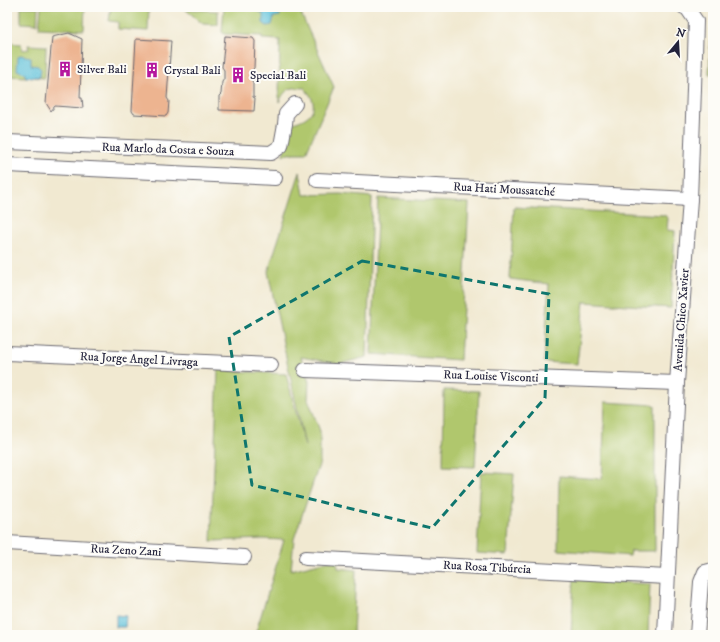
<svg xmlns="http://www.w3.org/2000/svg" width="720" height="642" font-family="'IM FELL DW Pica',serif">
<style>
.green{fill:#b0c76d;stroke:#697454}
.water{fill:#5bc0d9;stroke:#3e718a}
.building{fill:#edb490}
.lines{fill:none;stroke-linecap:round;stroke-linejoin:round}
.minor-casing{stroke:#6a6870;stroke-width:16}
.minor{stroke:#fff;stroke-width:14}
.marked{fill:none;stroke:#0f766e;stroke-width:3;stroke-dasharray:8 5;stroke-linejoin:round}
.labels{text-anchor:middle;stroke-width:4;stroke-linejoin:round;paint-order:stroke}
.poi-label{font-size:12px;fill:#22223b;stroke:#fdfcf7;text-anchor:start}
.street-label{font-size:12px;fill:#22223b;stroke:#fdfcf7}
</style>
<rect width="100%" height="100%" fill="#fdfcf7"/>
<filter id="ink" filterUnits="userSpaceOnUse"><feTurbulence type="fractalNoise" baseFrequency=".025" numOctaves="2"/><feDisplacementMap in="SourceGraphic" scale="8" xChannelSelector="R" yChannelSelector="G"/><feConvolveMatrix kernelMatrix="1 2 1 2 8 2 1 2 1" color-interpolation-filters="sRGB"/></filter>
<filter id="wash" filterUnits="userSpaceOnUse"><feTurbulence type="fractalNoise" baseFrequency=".012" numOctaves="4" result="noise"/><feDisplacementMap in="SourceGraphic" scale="16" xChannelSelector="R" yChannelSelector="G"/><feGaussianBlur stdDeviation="0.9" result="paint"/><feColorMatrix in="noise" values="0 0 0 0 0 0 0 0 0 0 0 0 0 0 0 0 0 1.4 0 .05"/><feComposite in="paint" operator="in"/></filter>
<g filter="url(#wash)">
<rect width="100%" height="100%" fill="#f1e9d1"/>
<g class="green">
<path d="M21 7H38L37 24 21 23Z"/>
<path d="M41 7H85L84 30 39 28Z"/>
<path d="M111 7H149L148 31 118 29V22L109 21Z"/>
<path d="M224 7H298L334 87 306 153H294L283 155 292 123C303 121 318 113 312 99 311 95 307 92 305 88 290 87 286 88 279 102L280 40 262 39V36L224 34 222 32Z"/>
<path d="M185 9 218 11V25L203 24Z"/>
<path d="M711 28H713V74H709Z"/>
<path d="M9 43 21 44 23 50 29 49 28 45 46 46 45 78 7 76V45Z"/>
<path d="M300 172 304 195 341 194 372 197 367 357 339 364 301 357 309 382 308 399 320 431V462L294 539 291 570 328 561 337 562 338 568 356 570 353 635H255L284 540 264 539 211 541 218 370 286 374 305 446 268 272Z"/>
<path d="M378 198 469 203 460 360 371 354Z"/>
<path d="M514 207 664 215 668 218 667 230 675 231 671 308 584 302 577 364 544 362 549 284 510 279Z"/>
<path d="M444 390 479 391 475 467 443 466Z"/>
<path d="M605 402 655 405V551H631L630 556 558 550 559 476 602 479Z"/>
<path d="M481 472 514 474 508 555 477 553Z"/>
<path d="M574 579 650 584 648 635H571Z"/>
</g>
<g class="water">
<path d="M255 7H280V16L274 17 272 25 267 26 263 23V13L257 11Z"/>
<path d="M20 55 31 57V65L38 66 41 69 40 77H26L24 73 17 70 18 57Z"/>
<path d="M116 615 126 616 125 627H116Z"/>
</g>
<g id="blocks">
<g class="building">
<path d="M69 33 82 39 80 98H82L83 108 55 106 51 111 46 103 52 37Z"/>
<path d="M225 36 253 38 255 41 254 68 252 70V81L253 83V97L255 98 254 111 219 110V96L221 94 222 82 224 79V70L222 67Z"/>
<path d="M136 39 171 41 167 98 169 101 168 113 166 116 134 114 132 111Z"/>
</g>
</g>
</g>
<g filter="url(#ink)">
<use href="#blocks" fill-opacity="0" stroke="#6a6870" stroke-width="1"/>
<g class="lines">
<g class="minor-casing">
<g id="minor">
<path d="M7 142 271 153 281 146 285 124 286 114 295 104"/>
<path d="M7 165 275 178"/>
<path d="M317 180 690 199"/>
<path d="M7 353 271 365"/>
<path d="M305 370 677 383"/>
<path d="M7 543 244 557"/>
<path d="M306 558 667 577"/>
<path d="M665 635 677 383 690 199 694 89 696 21 687 8 684 7"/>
<path d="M697 635 701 582 705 572 713 570"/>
</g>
</g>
<use href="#minor" class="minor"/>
</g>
</g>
<path class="marked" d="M362 261 549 294 545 398 432 528 252 485 229 337Z"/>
<defs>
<g id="building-bare" transform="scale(1.2)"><path d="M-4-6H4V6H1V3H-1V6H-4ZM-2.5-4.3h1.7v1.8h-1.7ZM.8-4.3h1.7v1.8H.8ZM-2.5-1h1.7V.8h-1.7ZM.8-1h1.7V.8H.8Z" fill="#b5179e" stroke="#fdfcf7" stroke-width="2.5" paint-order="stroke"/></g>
</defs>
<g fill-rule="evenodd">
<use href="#building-bare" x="65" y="69"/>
<use href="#building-bare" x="152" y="70"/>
<use href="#building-bare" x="238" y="75"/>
</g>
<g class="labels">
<g class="poi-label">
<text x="77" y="73">Silver Bali</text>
<text x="164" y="74">Crystal Bali</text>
<text x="250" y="79">Special Bali</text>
</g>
<g class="street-label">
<text transform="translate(168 149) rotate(2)" y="4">Rua Marlo da Costa e Souza</text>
<text transform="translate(504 189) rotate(3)" y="4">Rua Hati Moussatché</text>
<text transform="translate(681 320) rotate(-86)" y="4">Avenida Chico Xavier</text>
<text transform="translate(139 359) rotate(3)" y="4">Rua Jorge Angel Livraga</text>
<text transform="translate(491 376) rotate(2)" y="4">Rua Louise Visconti</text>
<text transform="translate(126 550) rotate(3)" y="4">Rua Zeno Zani</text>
<text transform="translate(487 567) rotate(3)" y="4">Rua Rosa Tibúrcia</text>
</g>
</g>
<rect width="720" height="642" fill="none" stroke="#fdfcf7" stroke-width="24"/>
<g transform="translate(678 42) rotate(18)" stroke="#fdfcf7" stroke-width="3" paint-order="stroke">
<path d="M0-3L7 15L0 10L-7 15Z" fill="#22223b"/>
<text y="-6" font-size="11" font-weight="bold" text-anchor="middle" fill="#22223b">N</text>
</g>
</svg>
